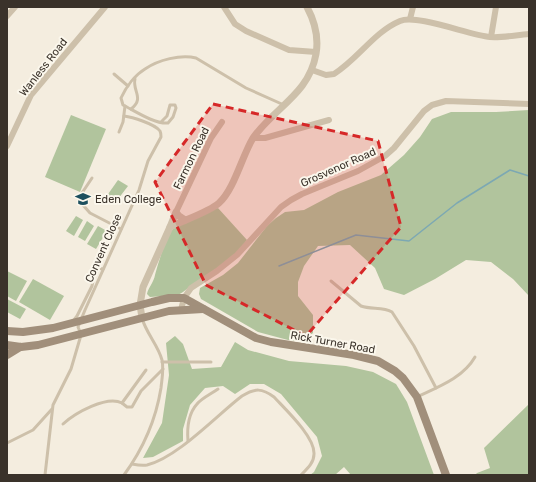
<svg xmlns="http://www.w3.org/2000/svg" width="536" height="482" font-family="Rubik,sans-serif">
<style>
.green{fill:#b1c49d}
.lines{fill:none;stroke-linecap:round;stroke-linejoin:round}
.stream{stroke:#7ca8b3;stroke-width:1.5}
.service{stroke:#cdc0aa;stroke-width:3}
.minor{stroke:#cdc0aa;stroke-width:6}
.tertiary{stroke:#cdc0aa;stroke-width:7}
.secondary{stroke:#a18f7b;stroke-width:8}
.marked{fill:#d62828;fill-opacity:0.2;stroke:#d62828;stroke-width:3;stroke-dasharray:8 5;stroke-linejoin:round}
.labels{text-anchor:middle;stroke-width:4;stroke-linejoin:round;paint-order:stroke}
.street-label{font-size:11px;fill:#3a322a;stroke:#fbf7ec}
.poi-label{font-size:11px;fill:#3a322a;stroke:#fbf7ec;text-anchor:start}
</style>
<rect width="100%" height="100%" fill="#f4eddf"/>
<g class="green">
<path d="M529 110V296L513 279 491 262 466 260 435 279 404 295 384 289 375 268 350 245 318 246 304 266 298 282V296L313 315V333L302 341 288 340 258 332 201 299 199 294 200 288 223 275 238 263 267 226 276 218 285 212 304 210 338 192 381 175 404 155 420 137 432 119 451 112H496Z"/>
<path d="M71 115 106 129 80 192 45 177Z"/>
<path d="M118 180 128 186 115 203 106 197Z"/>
<path d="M218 208 247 240C230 264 205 274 183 292L178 295 150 297 147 294C148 288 154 282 155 275 158 264 165 240 171 231 177 224 208 212 218 208Z"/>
<path d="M76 216 83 220 74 236 66 231Z"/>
<path d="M87 221 94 226 85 241 78 237Z"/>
<path d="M98 226 107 231 96 249 87 244Z"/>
<path d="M7 271 27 281 16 301 7 296Z"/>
<path d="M33 279 64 296 50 320 19 302Z"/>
<path d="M7 299 26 309 20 319 7 312Z"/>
<path d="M175 336 183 344 192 369 221 367 235 342 248 350 289 361 346 366 373 372 396 384 407 402 434 475H351L344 467 335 475H310L314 472 322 456 317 437 281 394 264 384H250L235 394 223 386 205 388 190 405 183 429V441L153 457 143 458 162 423 169 375 166 343Z"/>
<path d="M529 404V475H475L477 473 490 468 484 448Z"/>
</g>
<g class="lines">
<path class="stream" d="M279 266 356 235 409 241 457 203 510 170 529 176"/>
<g class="service">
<path d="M114 74 128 86"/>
<path d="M131 109C145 98 132 91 135 79"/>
<path d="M161 122 167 116 170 105H175L176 108 173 117 168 123C154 124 135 111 123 105L121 98C126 87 135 75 145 69 158 60 181 54 196 58L246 88 284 105"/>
<path d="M119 132 123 122 125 106"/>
<path d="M92 178 82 193V204L90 213 121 229"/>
<path d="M331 281 361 306C371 310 383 306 392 312L414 346 436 388"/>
<path d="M74 320 77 316 92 286 95 270 97 268 103 269"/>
<path d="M81 334 78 327 85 310 139 190 148 161 161 137C161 134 161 133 160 131 155 124 132 117 124 116"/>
<path d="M162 362H211"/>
<path d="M417 397C438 387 463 378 475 357"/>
<path d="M122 403 127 407H132L141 391 163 369"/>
<path d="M63 424C75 413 107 395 122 403L146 370"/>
<path d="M188 441C187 429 188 414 197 404 202 398 211 394 218 389"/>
<path d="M7 443 33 430 52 409"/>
<path d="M132 464C137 465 142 466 147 465 177 458 217 415 242 396 255 388 262 388 274 397 285 409 315 437 314 454 314 463 307 469 301 475"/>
<path d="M45 475 53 405 71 369 81 335"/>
<path d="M124 475C143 449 156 419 161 388 162 378 164 369 162 360 158 345 146 333 142 318"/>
</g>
<g class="minor">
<path d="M224 7 235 24 246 31 289 50 316 52"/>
<path d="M7 16 15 7"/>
<path d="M410 19 413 7"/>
<path d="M491 37 496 7"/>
<path d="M312 70 326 75 334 74C358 59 374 32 400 21 417 14 469 35 490 37 502 38 516 35 529 34"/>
<path d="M254 138H265L329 120"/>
<path d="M7 146 31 95 105 7"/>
<path d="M176 212 211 138 222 122"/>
<path d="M181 310 184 298 191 288 217 271 237 255 281 207 291 200 302 194 358 171 385 156 394 148 424 111 432 105 446 101 529 104"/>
</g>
<g class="tertiary">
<path d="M170 227 176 212 179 216 185 220"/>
<path d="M142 318 140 305 143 287 170 227C184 220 209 212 219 203 234 190 242 156 253 138 275 107 309 94 316 54 319 37 315 22 307 7"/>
</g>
<g class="secondary">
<path d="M7 331 23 332 53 328 152 302 169 298H184L256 338 271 342 354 355 378 361 395 371 403 378 417 397 446 475"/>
<path d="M7 345 21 347 38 345 169 311 203 309"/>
<path d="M7 355 20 347"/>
</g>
</g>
<path class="marked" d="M213 104 378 141 401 227 306 336 206 285 155 182Z"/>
<defs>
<g id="school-bare" transform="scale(1.2)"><path d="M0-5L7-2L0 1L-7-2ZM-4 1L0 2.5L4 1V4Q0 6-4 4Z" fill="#1c4f5e" stroke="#fbf7ec" stroke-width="2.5" paint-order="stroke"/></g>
</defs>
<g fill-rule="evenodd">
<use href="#school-bare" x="83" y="199"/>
</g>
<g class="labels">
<g class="street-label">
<text transform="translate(43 67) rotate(-52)" y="4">Wanless Road</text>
<text transform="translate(191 158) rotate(-64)" y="4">Farmon Road</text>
<text transform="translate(338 167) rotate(-24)" y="4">Grosvenor Road</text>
<text transform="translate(103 248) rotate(-66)" y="4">Convent Close</text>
<text transform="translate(333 342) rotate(10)" y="4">Rick Turner Road</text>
</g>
<g class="poi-label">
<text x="95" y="203">Eden College</text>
</g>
</g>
<rect width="536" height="482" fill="none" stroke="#3a322a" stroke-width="16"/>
</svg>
